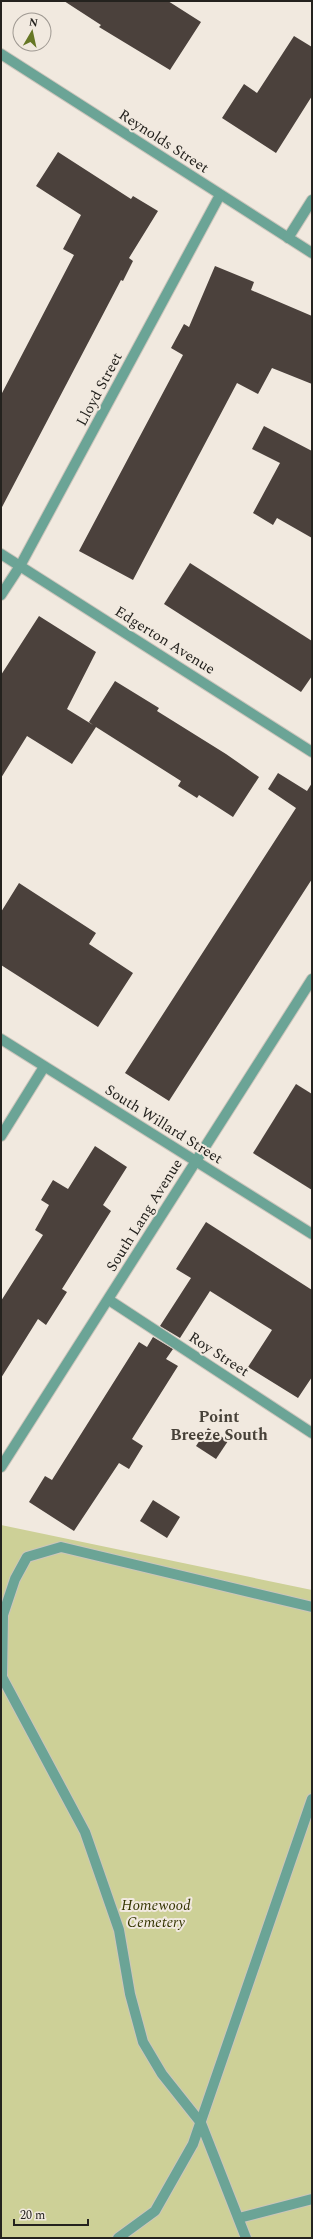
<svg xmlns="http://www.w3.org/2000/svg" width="313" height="2239" font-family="Spectral,serif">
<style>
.green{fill:#cdd097}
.building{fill:#4b413c}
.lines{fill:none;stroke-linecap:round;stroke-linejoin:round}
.minor-casing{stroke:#ccc5bc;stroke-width:12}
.minor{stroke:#6ba496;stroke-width:10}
.labels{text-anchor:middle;stroke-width:4;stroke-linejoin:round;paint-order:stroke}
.street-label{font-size:15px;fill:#24221e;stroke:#f1e9df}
.park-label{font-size:15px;font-style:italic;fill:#363704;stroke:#f1e9df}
.neighbourhood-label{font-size:16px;font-weight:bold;fill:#474138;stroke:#f1e9df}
</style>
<rect width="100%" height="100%" fill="#f1e9df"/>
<path class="green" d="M1 1525 312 1590V2238H1Z"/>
<g class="building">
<path d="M64 1H168L201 22 170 70 99 27 101 25Z"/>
<path d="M294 36 312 47V96L276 153 222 118 244 84 257 93Z"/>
<path d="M58 152 131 199 133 196 158 211 129 258 133 261 123 281 121 280 1 509V395L74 255 63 249 81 215 36 186Z"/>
<path d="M215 266 254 282 251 290 312 316V384L272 368 258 394 237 383 133 580 79 551 183 355 171 348 184 324 189 327Z"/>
<path d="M264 426 312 451V538L277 518 273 525 253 513 280 463 252 449Z"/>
<path d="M190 563 312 641V676L301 692 164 604Z"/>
<path d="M39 616 96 652 67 709 93 725 89 722 115 681 159 708 157 711 226 754 259 777 233 817 199 795 197 798 178 786 181 781 96 727 72 764 27 736 1 778V675Z"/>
<path d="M278 773 307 791 312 783V879L169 1101 125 1073 296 808 268 789Z"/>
<path d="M19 883 96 933 89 944 133 973 98 1027 1 965V912Z"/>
<path d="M296 1084 312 1094V1190L253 1153Z"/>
<path d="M95 1146 127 1167 103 1205 111 1211 62 1289 67 1292 46 1325 38 1319 1 1378V1301L43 1235 35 1230 49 1205 41 1200 53 1180 68 1189Z"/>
<path d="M206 1222 312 1290V1377L298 1398 248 1367 272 1330 210 1291 180 1338 160 1326 191 1278 176 1269Z"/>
<path d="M153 1337 173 1349 166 1359 178 1366 132 1439 143 1446 129 1469 119 1463 74 1531 29 1502 45 1476 52 1480 139 1342 147 1347Z"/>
<path d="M208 1428 228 1441 216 1459 196 1446Z"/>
<path d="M153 1500 180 1517 167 1538 140 1521Z"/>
</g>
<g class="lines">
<g class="minor-casing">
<g id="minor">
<path d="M1 54 312 253"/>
<path d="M288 238 312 200"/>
<path d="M1 554 312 752"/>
<path d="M1 595 20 566 220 195"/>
<path d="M1 1039 312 1234"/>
<path d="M1 1136 44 1067"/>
<path d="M109 1300 312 1433"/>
<path d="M1 1467 312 979"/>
<path d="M239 2218 312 2199"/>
<path d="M118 2238 155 2211 193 2144 312 1799"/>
<path d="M246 2238 201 2123 162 2074 143 2042 130 1994 119 1930 85 1832 2 1677 3 1615 15 1579 27 1557 61 1547 312 1607"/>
</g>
</g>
<use href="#minor" class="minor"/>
</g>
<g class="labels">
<g class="street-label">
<text transform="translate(164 141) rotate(33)" y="5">Reynolds Street</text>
<text transform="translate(99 389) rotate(-62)" y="5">Lloyd Street</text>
<text transform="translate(165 640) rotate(32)" y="5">Edgerton Avenue</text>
<text transform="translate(164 1124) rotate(32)" y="5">South Willard Street</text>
<text transform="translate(144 1215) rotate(-58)" y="5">South Lang Avenue</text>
<text transform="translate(219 1354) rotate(33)" y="5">Roy Street</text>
</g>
<g class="park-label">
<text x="156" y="1910">Homewood<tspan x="156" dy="17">Cemetery</tspan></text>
</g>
<g class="neighbourhood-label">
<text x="219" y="1422">Point<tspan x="219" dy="18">Breeze South</tspan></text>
</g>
</g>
<rect width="313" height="2239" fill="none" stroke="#24221e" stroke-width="4"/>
<g transform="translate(32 32) rotate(9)"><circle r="19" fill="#f1e9df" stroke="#9f9992"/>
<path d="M0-3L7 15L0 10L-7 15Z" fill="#667725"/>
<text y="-6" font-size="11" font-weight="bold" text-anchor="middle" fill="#24221e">N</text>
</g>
<path d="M14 2219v6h74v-6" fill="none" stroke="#24221e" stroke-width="2"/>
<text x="20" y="2219" font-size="12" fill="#24221e" stroke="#f1e9df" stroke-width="3" paint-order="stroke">20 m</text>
</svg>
